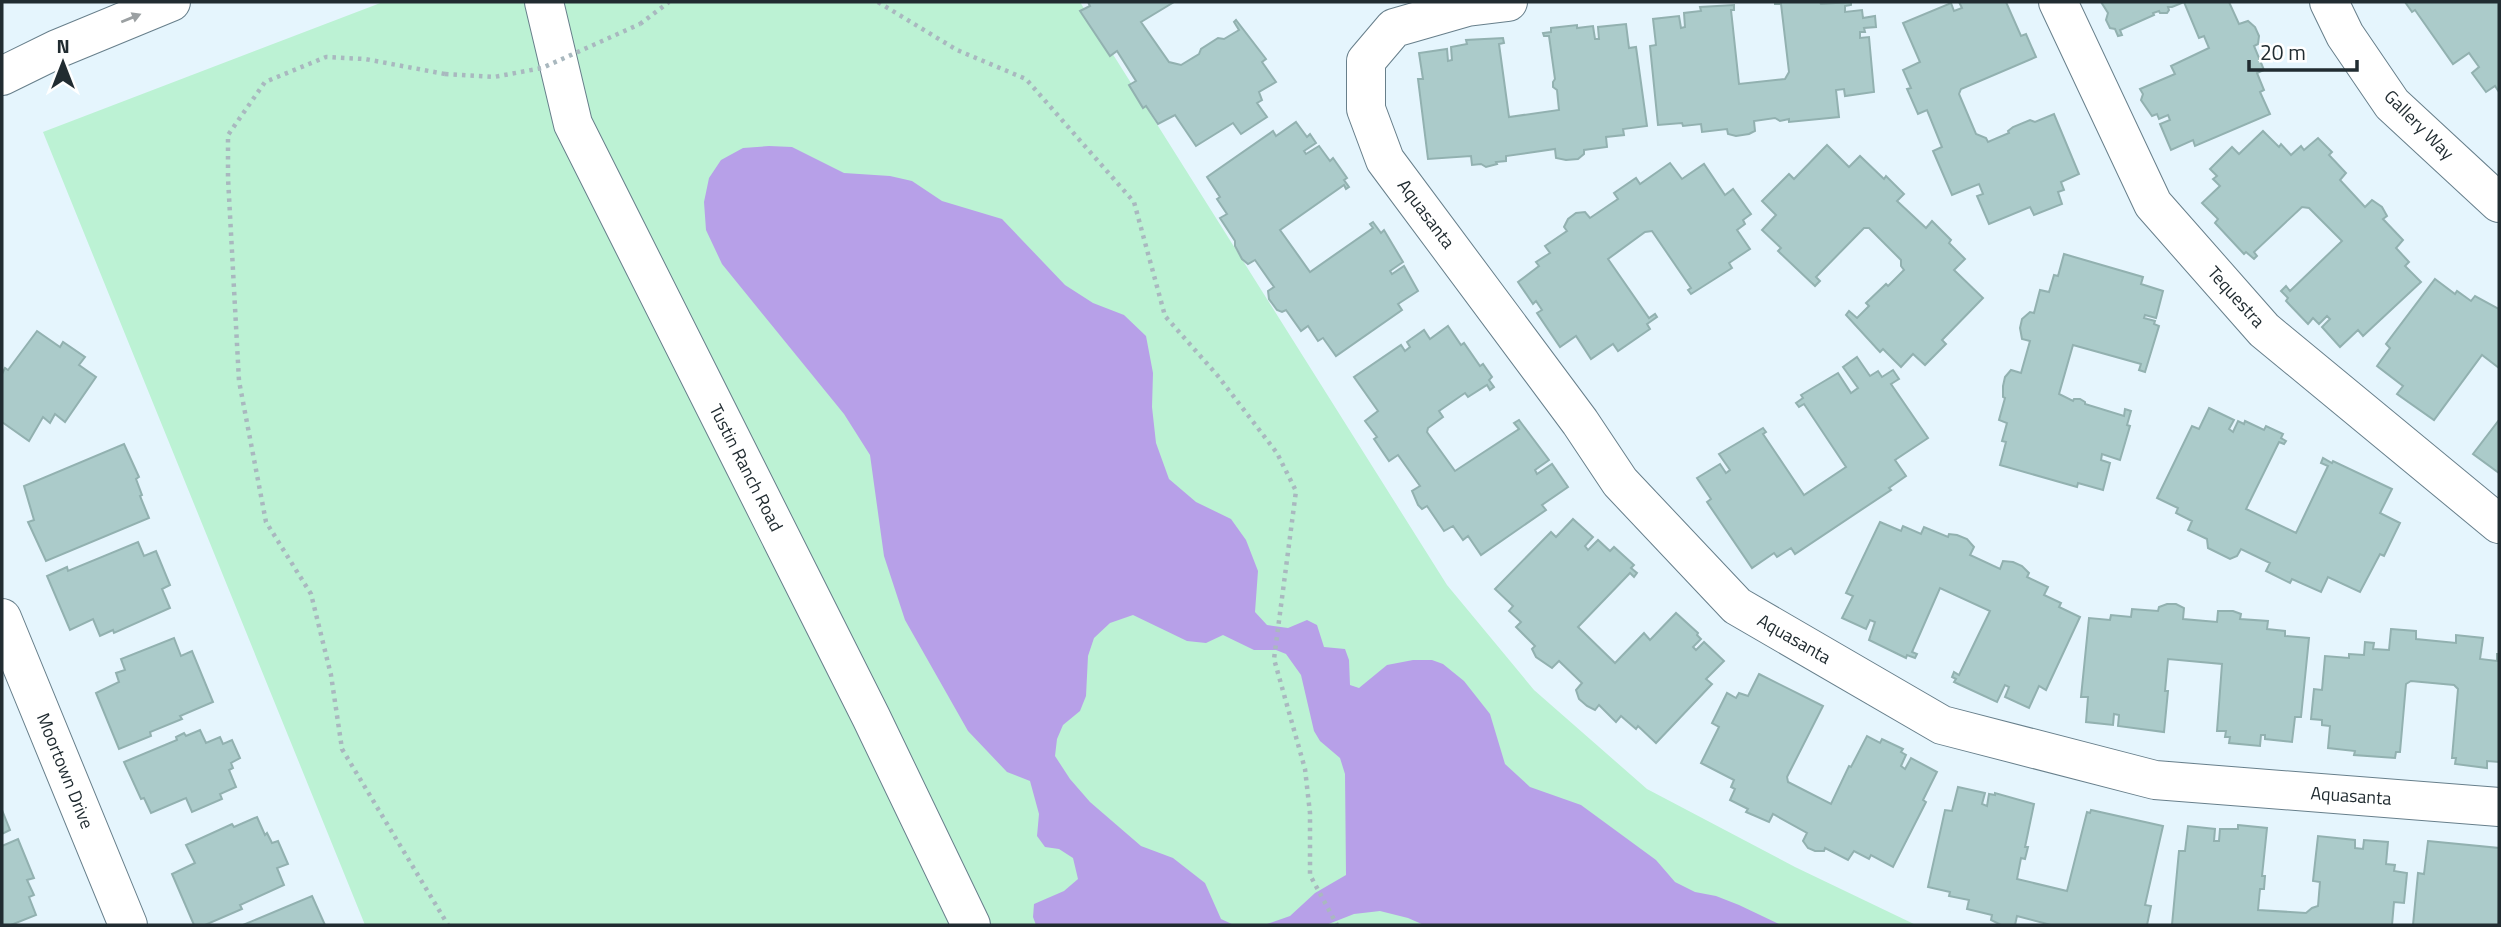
<svg xmlns="http://www.w3.org/2000/svg" width="2501" height="927" font-family="'Titillium Web',sans-serif">
<style>
.green{fill:#bcf2d4}
.water{fill:#b7a0e8}
.building{fill:#abcbca;stroke:#92b1b0;stroke-width:2}
.lines{fill:none;stroke-linecap:round;stroke-linejoin:round}
.minor-casing{stroke:#677f8b;stroke-width:40}
.major-casing{stroke:#677f8b;stroke-width:40}
.path{stroke:#a9b8bf;stroke-width:4.5;stroke-dasharray:3.5 5;stroke-linecap:butt}
.minor{stroke:#fff;stroke-width:38}
.major{stroke:#fff;stroke-width:38}
.path-bridge{stroke:#a9b8bf;stroke-width:4.5;stroke-dasharray:3.5 5;stroke-linecap:butt}
.oneway{fill:#9ba0a2}
.labels{text-anchor:middle;stroke-width:7;stroke-linejoin:round;paint-order:stroke}
.street-label{font-size:18px;fill:#212c31;stroke:#fff}
</style>
<rect width="100%" height="100%" fill="#e5f5fd"/>
<path class="green" d="M383 2H1080L1447 585 1534 690 1647 789 1795 867 1916 925H365L43 132Z"/>
<path class="water" d="M769 146 792 147 844 173 890 176 912 181 942 201 1002 219 1065 285 1093 303 1124 315 1146 336 1153 373 1152 407 1156 443 1169 479 1196 502 1231 519 1246 540 1258 571 1255 612 1267 625 1288 628 1307 620 1317 625 1324 647 1345 649 1349 660 1350 685 1359 688 1387 665 1413 660H1432L1443 664 1464 681 1490 714 1505 764 1530 787 1581 805 1656 860 1675 882 1695 892 1716 896 1739 905 1781 925H1424L1408 918 1380 911 1354 914 1326 925H1264L1290 916 1315 893 1346 875 1345 774 1340 758 1320 741 1314 731 1301 675 1286 654 1276 650H1254L1223 635 1206 643 1187 641 1133 615 1110 623 1094 638 1088 656 1086 696 1080 711 1063 725 1057 739 1055 756 1070 779 1090 802 1141 846 1173 858 1205 883 1221 919 1234 925H1036L1033 917 1034 904 1064 891 1078 879 1073 858 1059 849 1045 847 1037 836 1039 814 1030 781 1007 772 968 731 905 620 884 556 870 455 844 414 722 264 706 230 704 202 709 178 721 160 743 148Z"/>
<g class="building">
<path d="M1088 2H1174L1141 22 1169 62 1181 65 1199 54 1201 49 1218 38 1224 39 1239 30 1234 22 1236 20 1266 59 1262 62 1276 82 1259 92 1262 100 1257 103 1267 117 1241 134 1233 123 1196 146 1175 115 1158 124 1146 106 1143 108 1129 85 1136 81 1117 51 1110 56 1080 11 1090 6Z"/>
<path d="M1775 2H1820L1821 4 1851 2V5L1845 6V12L1862 10 1863 18 1875 16 1876 27 1864 28 1865 32H1860V38L1869 37 1874 92 1845 96 1844 89 1836 90 1839 117 1789 122V119L1780 121 1775 118 1754 121 1755 131 1749 134 1736 136 1728 134 1727 129 1702 132 1701 124 1683 126 1682 123 1658 125 1650 46 1656 45 1653 19 1679 16 1681 28 1685 27 1684 13 1701 11 1700 7 1734 5V10H1731L1739 84 1785 79 1789 72 1781 4H1775Z"/>
<path d="M1959 2H2006L2021 36 2026 34 2036 57 1961 89 1959 94 1976 134 1986 138 1988 142 2009 133 2008 131 2013 127 2030 120 2035 122 2054 114 2079 174 2061 182 2064 190 2058 192 2062 204 2034 215 2030 207 1989 224 1977 196 1983 194 1979 184 1952 195 1933 151 1942 147 1927 110 1918 114 1907 89 1911 88 1903 70 1920 62 1903 23 1951 3 1954 11 1962 8Z"/>
<path d="M2101 2H2229L2239 24 2248 21 2255 27 2259 36 2258 44 2254 46 2264 70 2257 73 2264 90 2260 92 2270 114 2195 146 2193 140 2171 150 2160 124 2170 120 2168 115 2159 119 2157 114 2152 116 2141 100 2143 94 2140 89 2175 74 2171 66 2209 48 2204 36 2199 38 2184 2 2172 7H2168L2169 10 2167 13H2160L2159 11 2153 13 2154 15 2120 30 2122 35 2118 36 2115 29 2110 28 2106 20 2108 13Z"/>
<path d="M2405 2H2499V92L2495 86 2486 92 2472 73 2479 67 2469 53 2453 64 2415 10 2412 12Z"/>
<path d="M1626 24 1629 48 1636 47 1647 126 1623 129 1624 135 1606 137 1607 147 1584 150V154L1578 159 1566 160 1556 158 1555 149 1506 156V161L1496 162 1497 164 1486 167 1481 164 1472 165 1471 156 1428 159 1418 79H1423L1419 53 1447 49 1448 61 1452 60 1451 47 1467 44 1466 40 1503 38 1504 43 1499 44 1509 117 1559 110 1557 90 1553 87V82L1555 79 1549 36H1544L1543 33 1551 32V28L1577 25V28L1593 26 1595 39H1599L1598 27Z"/>
<path d="M1296 122 1307 137 1310 134 1316 143 1304 151 1306 154 1319 146 1330 161 1333 158 1347 178 1344 180 1349 187 1346 189 1344 185 1280 230 1310 272 1373 228 1370 224 1373 222 1381 233 1384 230 1403 262 1390 271 1392 274 1404 266 1418 291 1398 304 1402 310 1336 356 1323 338 1318 341 1308 326 1301 331 1286 310 1282 312 1277 310 1269 299 1268 291 1274 287 1255 260 1248 264 1242 259 1235 246V241L1220 218 1227 214 1217 199 1220 197 1207 177 1273 131 1276 136Z"/>
<path d="M2263 131 2279 147 2281 144 2291 155 2301 146 2304 150 2318 138 2332 152 2329 155 2346 173 2340 180 2365 207 2372 200 2382 207 2387 216 2383 219 2403 240 2396 248 2409 262 2405 266 2421 282 2363 336 2358 330 2340 347 2322 327 2330 319 2327 316 2319 324 2313 318 2308 324 2286 301 2288 298 2281 291 2286 286 2290 291 2342 241 2309 208 2302 207 2254 252 2257 256 2254 259 2246 252 2244 254 2215 223 2218 219 2202 203 2220 186 2213 179 2217 176 2210 169 2232 147 2239 154Z"/>
<path d="M1827 145 1849 167 1860 156 1884 179 1886 176 1904 194 1897 201 1926 228 1932 221 1951 240 1949 243 1965 259 1954 270 1983 298 1942 340 1946 344 1925 365 1913 354 1901 367 1883 349 1880 352 1846 315 1849 311 1857 318 1869 306 1866 303 1886 284 1888 286 1904 270 1901 266V260L1869 228H1864L1816 277 1820 281 1815 286 1778 251 1781 248 1762 230 1776 215 1762 201 1789 174 1794 179Z"/>
<path d="M1670 163 1682 179 1704 164 1725 195 1733 189 1751 214 1743 220 1745 224 1737 230 1750 249 1729 263 1732 268 1691 294 1688 290 1691 288 1652 231 1645 232 1608 259 1649 318 1655 314 1657 317 1647 324 1650 329 1618 351 1613 344 1591 359 1576 336 1560 347 1537 313 1542 310 1536 301 1533 304 1518 282 1539 266 1536 262 1550 253 1545 246 1567 231 1564 227 1568 219 1576 213 1585 212 1590 218 1618 199 1614 193 1636 178 1640 184Z"/>
<path d="M2064 254 2143 277 2141 284 2163 291 2156 318 2145 315 2144 318 2155 321 2154 324 2159 326 2145 372 2139 370 2141 364 2073 345 2059 394 2073 401 2074 399H2080L2085 402V404L2124 416 2125 409 2131 411 2127 425 2130 426 2120 460 2102 454 2101 460 2110 463 2103 490 2078 483 2077 487 2000 465 2006 442 2002 441 2007 423 1999 420 2005 398 2003 397V386L2005 377 2011 370 2021 373 2030 341 2022 339 2020 328 2022 319 2030 312 2034 313 2040 290 2049 292 2054 275 2058 276Z"/>
<path d="M2435 279 2455 294 2457 291 2471 301 2475 296 2499 309V368L2482 355 2434 420 2397 394 2403 386 2377 366 2390 348 2386 344Z"/>
<path d="M1448 326 1461 345 1464 343 1480 366 1483 364 1492 377 1489 380 1494 387 1490 390 1487 385 1468 397 1465 393 1439 411 1443 417 1428 428 1427 432 1455 471 1519 429 1514 423 1519 420 1549 460 1535 470 1537 474 1552 464 1568 487 1542 505 1546 510 1481 555 1468 536 1463 540 1453 526 1444 531 1427 506 1422 509 1418 505 1412 491 1420 486 1398 455 1389 461 1374 439 1377 437 1365 421 1378 411 1354 377 1401 345 1405 351 1410 347 1407 342 1424 330 1430 339Z"/>
<path d="M37 331 60 347 63 342 85 357 79 365 96 377 65 422 55 414 50 423 43 417 29 441 2 422V374L5 368 8 370Z"/>
<path d="M1857 357 1870 376 1878 371 1882 377 1893 370 1899 379 1891 384 1928 438 1895 460 1906 476 1889 488 1891 490 1795 554 1791 548 1777 557 1774 553 1752 568 1707 502 1711 499 1697 478 1720 464 1726 473 1730 470 1719 454 1763 428 1766 432 1763 434 1804 495 1846 467 1804 404 1799 407 1796 403 1803 398 1801 395 1838 373 1851 393 1858 388 1843 367Z"/>
<path d="M2209 408 2234 420 2229 429 2233 432 2238 421 2244 424 2245 421 2264 430 2266 426 2283 434 2281 438 2286 441 2284 444 2279 442 2246 509 2296 533 2328 466 2321 463 2323 458 2332 463 2333 461 2392 489 2380 513 2400 523 2384 556 2380 554 2360 592 2328 577 2321 592 2292 579 2290 583 2266 571 2270 563 2241 549 2237 556 2230 559 2208 548 2207 539 2188 530 2192 521 2176 513 2178 508 2157 498 2192 426 2199 429Z"/>
<path d="M2499 420V473L2473 454Z"/>
<path d="M124 444 139 477 136 479 142 495 140 496 149 518 46 561 28 522 34 520 24 486Z"/>
<path d="M1573 519 1593 537 1585 546 1588 550 1598 540 1610 551 1614 547 1634 565 1631 568 1637 573 1634 577 1630 573 1578 627 1615 663 1644 633 1650 640 1676 613 1698 633 1697 635 1701 639 1693 647 1696 650 1704 642 1724 661 1706 679 1712 684 1656 743 1638 726 1636 729 1621 716 1616 722 1599 705 1595 710 1587 706 1579 699 1576 690 1582 683 1559 661 1552 668 1536 657 1532 649 1535 646 1516 627 1521 622 1509 611 1513 606 1495 589 1551 532 1556 537Z"/>
<path d="M1880 522 1901 531 1903 526 1921 534 1924 527 1948 537 1949 534 1957 535 1967 539 1974 547 1970 555 2000 569 2003 561 2013 562 2022 566 2029 573 2027 577 2048 587 2044 595 2061 603 2059 607 2080 617 2046 690 2039 686 2029 708 2005 697 2009 687 2005 685 1997 702 1954 682 1956 679 1952 677 1954 672 1959 675 1990 611 1940 588 1912 652 1917 654 1915 658 1907 655 1906 658 1869 640 1875 622 1870 620 1866 629 1842 618 1853 596 1846 593Z"/>
<path d="M138 542 144 556 156 551 170 585 162 589 170 608 114 633 113 630 100 636 93 619 70 630 47 576 67 567 68 571Z"/>
<path d="M2167 604H2176L2184 608 2183 619 2217 622 2218 611H2233L2241 614 2240 619 2268 621 2267 629 2285 631V636L2309 638 2301 717H2295L2292 742 2265 739V735H2261L2260 746 2229 743 2230 737H2225L2226 731H2217L2222 664 2168 659 2165 691H2168L2164 732 2118 726 2119 715 2114 714 2113 725 2086 722 2088 697H2081L2089 618 2110 620 2111 615 2131 617 2132 609 2158 611 2159 607Z"/>
<path d="M2391 629 2416 631V639L2456 643V635L2483 638 2480 659 2497 661V654H2499V762L2487 761V768L2455 764 2456 758H2452L2458 689 2454 685 2411 681 2406 684 2400 752H2396L2395 758 2354 755 2355 751 2328 748 2330 726 2322 725V720L2311 719 2314 689 2322 690 2325 656 2349 658V654L2364 655 2365 642 2374 643 2373 649 2389 650Z"/>
<path d="M174 638 181 656 192 651 213 702 180 716 182 719 150 732 151 736 119 749 96 693 119 682 116 673 125 670 121 659Z"/>
<path d="M1759 674 1823 706 1787 777 1788 782 1831 804 1849 766 1851 767 1867 736 1880 743 1882 739 1903 749 1901 752 1906 755 1901 766 1905 769 1911 758 1937 772 1923 800 1926 802 1893 867 1871 855 1869 859 1854 851 1848 860 1825 848 1824 851H1815L1808 848 1803 841 1807 833 1773 814 1769 822 1746 812 1748 809 1730 800 1735 789 1731 787 1734 780 1701 763 1719 727 1712 723 1727 693 1736 698 1739 693 1748 696Z"/>
<path d="M200 730 206 743 220 737 223 744 232 740 240 758 231 763 233 768 229 770 236 787 220 794 222 799 192 812 186 798 151 813 144 798 141 799 124 762 177 740 176 737 184 733 186 736Z"/>
<path d="M1958 787 1985 793 1982 804 1987 806 1989 794 1995 795V793L2034 804 2025 847H2028L2025 859 2021 858 2017 879 2067 891 2087 812 2090 813 2091 810 2163 826 2145 905 2151 906 2147 925H2051L2017 916 2015 925H2001L1991 920 1992 915 1967 909 1969 900 1949 896 1950 892 1928 887 1945 810 1952 811Z"/>
<path d="M2 810 10 830 2 834Z"/>
<path d="M257 817 265 835 267 833 272 843 278 841 288 864 277 868 284 885 240 905 242 909 205 925H194L172 874 195 863 186 845 232 824 234 827Z"/>
<path d="M2238 825 2267 828 2262 876H2265L2264 889H2260L2258 910 2306 913 2312 908 2318 906 2320 882 2313 881 2318 836 2355 840V848L2363 849 2364 840 2388 842 2386 864 2395 865 2394 871 2407 873 2404 903 2394 902 2392 925H2172L2179 851H2185L2188 826 2215 829 2214 841H2219L2220 829H2238Z"/>
<path d="M18 839 34 878 27 880 34 895 29 897 36 915 11 925H2V846Z"/>
<path d="M2428 841 2499 848 2498 925H2413L2418 873 2424 874Z"/>
<path d="M312 896 325 925H243Z"/>
</g>
<g class="lines">
<g class="minor-casing">
<g id="minor">
<path d="M544 2 573 124 871 717 971 925"/>
<path d="M1508 2 1467 7 1394 28 1366 61V109L1385 160 1580 422 1620 482 1737 606 1942 725 2155 780 2499 807"/>
<path d="M2058 2 2153 204 2264 330 2499 524"/>
<path d="M2329 2 2345 35 2392 104 2499 203"/>
<path d="M2 618 128 925"/>
</g>
</g>
<g class="major-casing">
<path id="major" d="M2 76 57 49 171 2"/>
</g>
<g class="path">
<path d="M878 2 957 50 1026 79 1134 202 1165 316 1218 376 1277 453 1296 491 1274 659 1305 769 1310 813V875L1337 925"/>
<path d="M640 24 669 2"/>
<path d="M445 74 365 59 326 57 265 82 228 135V178L239 381 266 522 311 594 331 675 342 749 448 925"/>
</g>
<use href="#minor" class="minor"/>
<use href="#major" class="major"/>
<path class="path-bridge" d="M445 74 494 77 542 68 640 24"/>
</g>
<defs><path id="oneway-solid" d="M-6-.8H1V-3.2L6.5 0L1 3.2V.8H-6Z" transform="scale(1.75)"/></defs>
<use class="oneway" href="#oneway-solid" transform="translate(131 18) rotate(-22)"/>
<g class="labels">
<g class="street-label">
<text transform="translate(2419 125) rotate(45)" y="6">Gallery Way</text>
<text transform="translate(1426 214) rotate(53)" y="6">Aquasanta</text>
<text transform="translate(2236 297) rotate(48)" y="6">Tequestra</text>
<text transform="translate(746 468) rotate(63)" y="6">Tustin Ranch Road</text>
<text transform="translate(1794 639) rotate(30)" y="6">Aquasanta</text>
<text transform="translate(65 771) rotate(68)" y="6">Moortown Drive</text>
<text transform="translate(2351 796) rotate(4)" y="6">Aquasanta</text>
</g>
</g>
<rect width="2501" height="927" fill="none" stroke="#212c31" stroke-width="7"/>
<g transform="translate(63 63)" stroke="#ffffff" stroke-width="5" paint-order="stroke">
<path d="M0-5L12 26L0 18L-12 26Z" fill="#212c31"/>
<text y="-10" font-size="19" font-weight="bold" text-anchor="middle" fill="#212c31">N</text>
</g>
<path d="M2249 60v10h108v-10" fill="none" stroke="#212c31" stroke-width="3.5"/>
<text x="2260" y="60" font-size="21" fill="#212c31" stroke="#ffffff" stroke-width="5" paint-order="stroke">20 m</text>
</svg>
